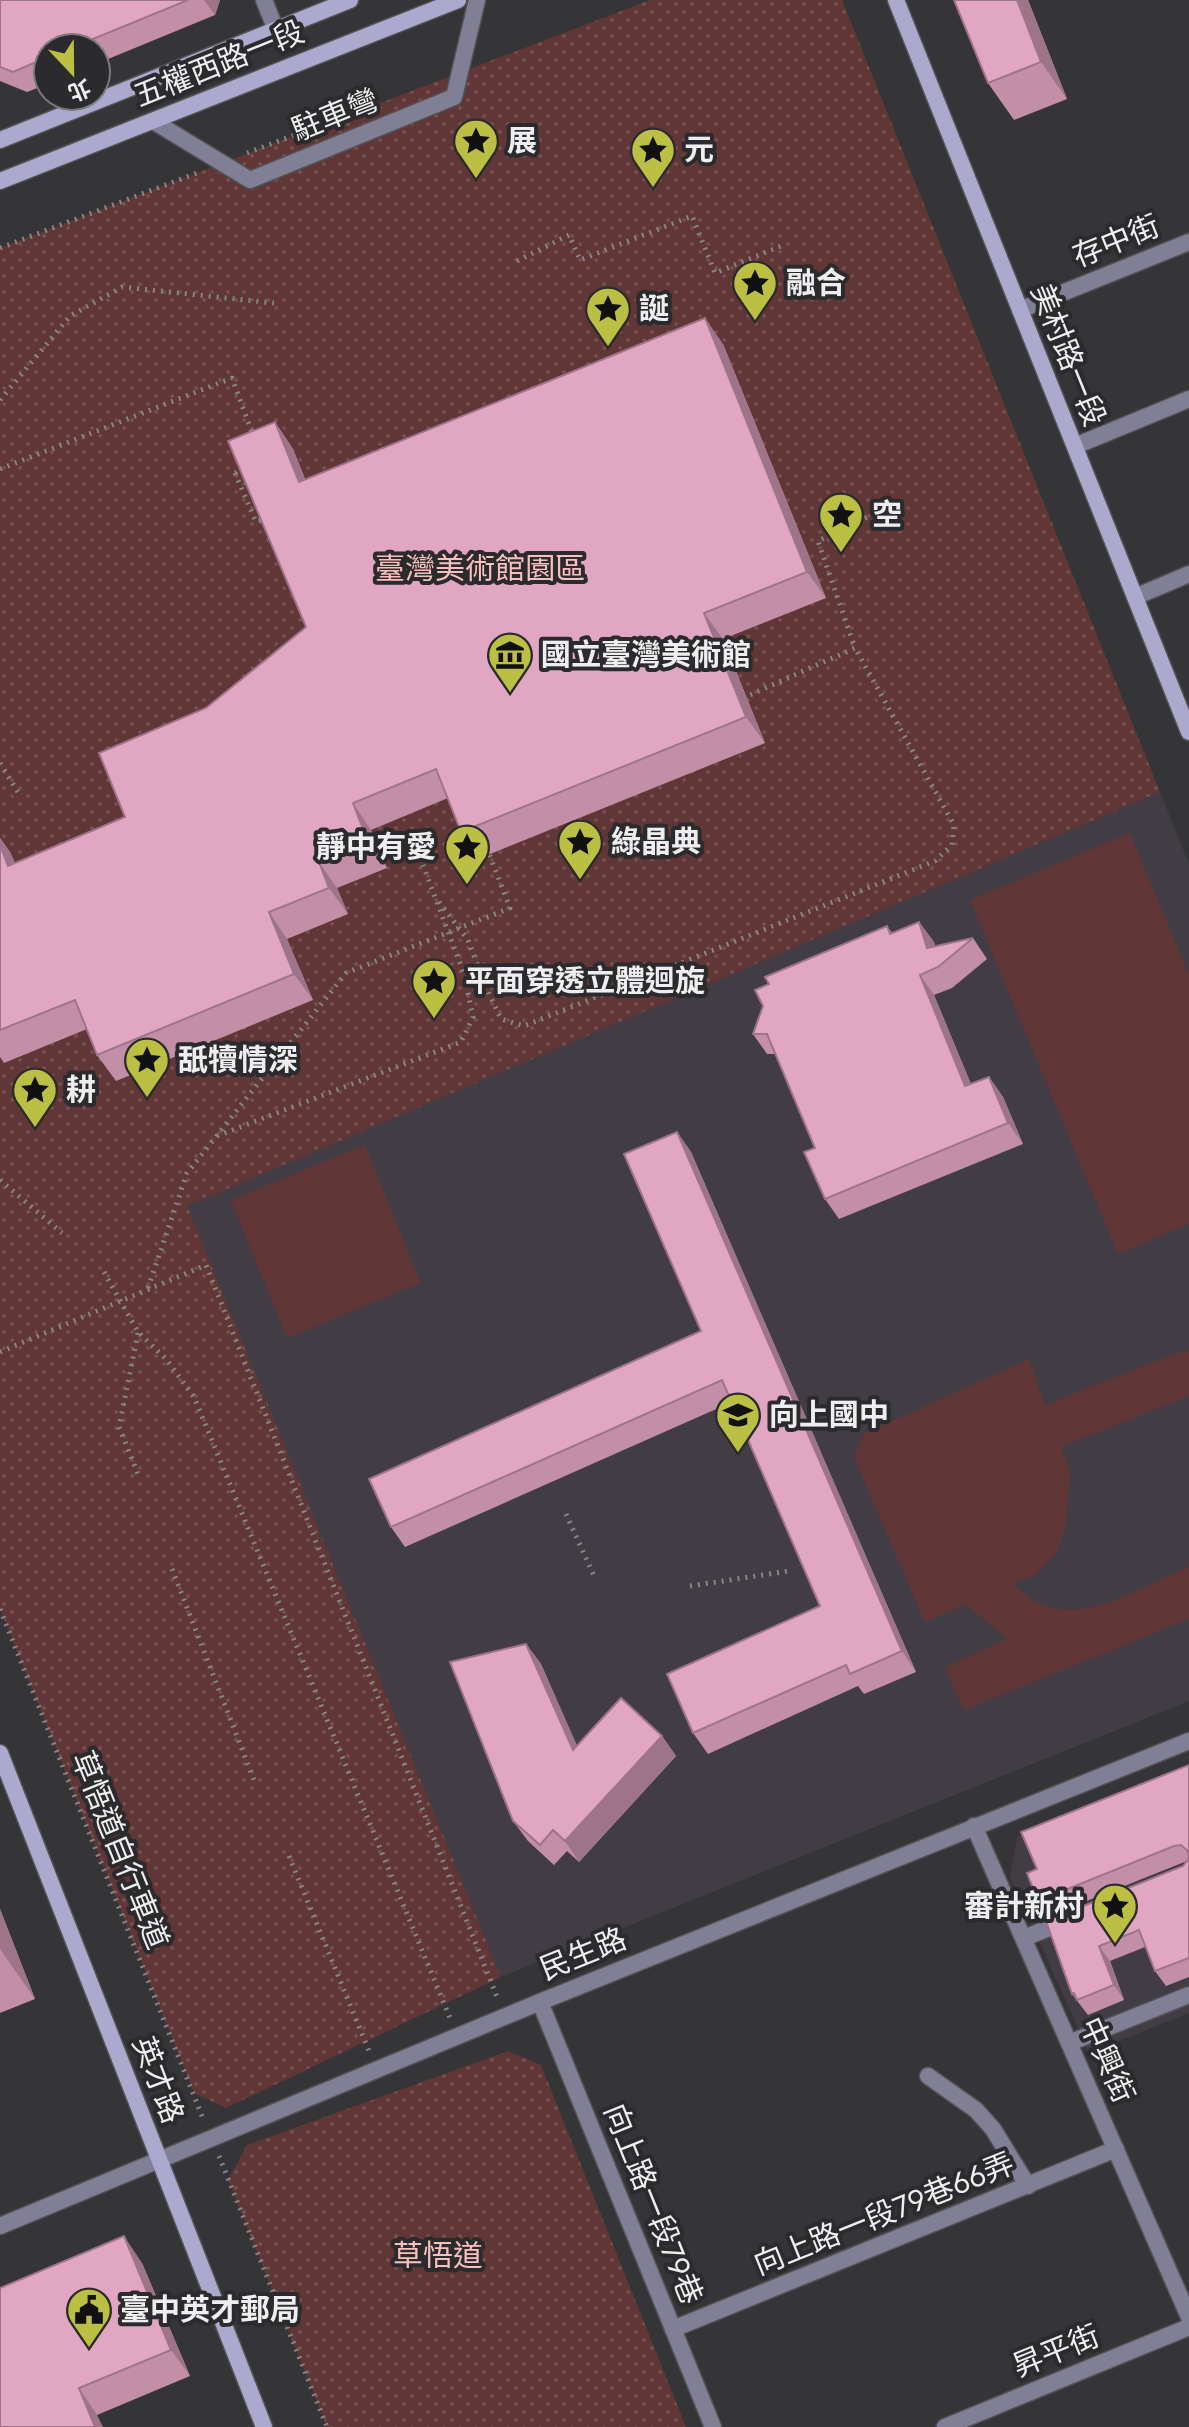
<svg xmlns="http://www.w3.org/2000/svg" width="1189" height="2427" font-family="Jost,'Noto Sans TC',sans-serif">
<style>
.built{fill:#423d44}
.park{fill:url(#park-dots)}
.pitch{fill:#613637}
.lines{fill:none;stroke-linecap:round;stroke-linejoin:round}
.lane-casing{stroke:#535254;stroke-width:19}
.street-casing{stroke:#535254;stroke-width:19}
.secondary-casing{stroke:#535254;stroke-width:19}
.path{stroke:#868587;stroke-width:5;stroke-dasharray:2 6;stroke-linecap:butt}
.lane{stroke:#807f96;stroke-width:16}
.street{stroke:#807f96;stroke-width:16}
.secondary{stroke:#aba9ce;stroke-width:16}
.path-bridge{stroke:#868587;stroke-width:5;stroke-dasharray:2 6;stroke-linecap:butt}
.wall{fill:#c28fa7}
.shaded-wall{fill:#9e7488}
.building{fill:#e1a6c2;stroke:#9e7488;stroke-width:2}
.labels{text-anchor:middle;stroke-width:8;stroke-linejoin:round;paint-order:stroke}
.street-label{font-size:30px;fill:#eeedef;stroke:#2b2a2c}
.poi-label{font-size:30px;font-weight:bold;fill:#eeedef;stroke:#2b2a2c;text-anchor:start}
.park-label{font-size:30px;fill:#f7bfbe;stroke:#2b2a2c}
</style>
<defs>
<pattern id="park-dots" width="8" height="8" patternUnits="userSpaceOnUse" patternTransform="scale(2)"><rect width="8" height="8" fill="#613637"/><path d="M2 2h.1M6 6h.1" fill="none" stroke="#785354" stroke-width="1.8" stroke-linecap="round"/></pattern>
</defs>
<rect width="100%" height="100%" fill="#353436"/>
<g class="built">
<path d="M1160 792 1189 864V1701L501 1977 186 1206Z"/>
<path d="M1189 1765V2013L1089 2053 1010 1876 1017 1837Z"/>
</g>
<g class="park">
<path d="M650 0H842L1160 792 187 1206 501 1977 226 2108 194 2093 0 1609V248Z"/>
<path d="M508 2051 541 2065 686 2427H327L228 2180 247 2145Z"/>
</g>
<g class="pitch">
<path d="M1130 833 1189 975V1224L1118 1254 970 900Z"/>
<path d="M365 1145 421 1283 287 1338 231 1200Z"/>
<path d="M1189 1351V1396L1061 1447 1070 1473 1066 1522 1058 1552 1036 1574 1014 1584C1065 1640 1134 1590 1189 1566V1619L964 1710 945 1667 1008 1639 966 1604 925 1622 854 1457 864 1434 1029 1359 1045 1405 1174 1354Z"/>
</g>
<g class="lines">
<g class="lane-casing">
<g id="lane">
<path d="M153 121 250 180 454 97 477 0"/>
<path d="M1135 597 1189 574"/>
<path d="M928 2076 976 2110 993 2129 1028 2186"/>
<path d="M673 2329 1116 2149"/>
</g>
</g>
<g class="street-casing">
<g id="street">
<path d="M264 0 276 30"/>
<path d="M1020 310 1189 242"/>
<path d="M1075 446 1189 399"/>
<path d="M974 1826 1189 2317"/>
<path d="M1024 1938 1069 1920"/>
<path d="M540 2002 713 2427"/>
<path d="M1069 2043 1189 1995"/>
<path d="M0 2226 540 2002 1189 1741"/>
<path d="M945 2427 1189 2327"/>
</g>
</g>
<g class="secondary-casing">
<g id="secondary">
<path d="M896 0 1189 732"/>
<path d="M0 140 350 0"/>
<path d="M0 181 458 0"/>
<path d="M0 1753 264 2427"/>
</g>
</g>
<g class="path">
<path d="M247 153 305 131"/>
<path d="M0 248 197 173"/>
<path d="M517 261 569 235 580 260 692 216 715 273 786 244"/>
<path d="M0 400 70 316 122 287 274 303"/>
<path d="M0 469 232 378 253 435"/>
<path d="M235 473 256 522 265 519"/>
<path d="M743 698 855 648 818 541 874 514"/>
<path d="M0 763 21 797"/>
<path d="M485 985 501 1019 524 1026 935 861 952 845 954 825 855 648"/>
<path d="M0 1180 62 1233"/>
<path d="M104 1272 138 1332 166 1359 194 1397 450 2018"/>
<path d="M148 1288 187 1173 346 973 510 908 488 851"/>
<path d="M138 1333 119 1427 140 1479"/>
<path d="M0 1352 206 1265 497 1997"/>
<path d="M566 1514 595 1578"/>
<path d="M172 1569 254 1780"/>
<path d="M690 1586 789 1571"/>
<path d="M0 1609 204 2121"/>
<path d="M289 1856 369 2051"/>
<path d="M219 2156 327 2427"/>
</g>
<use href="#lane" class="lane"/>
<use href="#street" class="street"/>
<use href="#secondary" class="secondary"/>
<g class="path-bridge">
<path d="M235 473 246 468"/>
<path d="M439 902 468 940 485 985"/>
<path d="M217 1136 461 1042 473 1017 464 974 423 865"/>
</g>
</g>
<g class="wall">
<path d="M0 0H220L215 15 96 64V48H48V84L27 92 0 81Z"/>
<path d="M1028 0 1067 99 1014 120 988 83Z"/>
<path d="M723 344 826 598 723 639 765 743 480 858 461 832 448 798 371 830 387 868 337 888 348 914 287 939 313 1000 116 1081 97 1055 87 1029 4 1063 0 1057V838L10 852 15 863 125 817 206 708 306 627 275 422 293 449 305 479Z"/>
<path d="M919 922 934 942 935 947 973 938 987 959 952 988 934 995 971 1084 989 1077 1003 1097 1023 1144 839 1219 825 1199 815 1148 776 1054H767L753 1034 763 1006 887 926 892 933Z"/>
<path d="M677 1132 691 1152 916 1672 864 1694 858 1686 708 1754 693 1733 820 1606 732 1402 405 1547 391 1527 701 1331Z"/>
<path d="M526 1644 541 1664 577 1746 662 1736 676 1756 579 1862 567 1851 554 1865 528 1841 513 1821Z"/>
<path d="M1189 1765V1977L1166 1986 1155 1971 1145 1947 1110 1961 1124 2000 1088 2015 1072 1994 1046 1921 1183 1866 1187 1861 1049 1916 1038 1901 1037 1869Z"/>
<path d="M0 1909 35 1999 0 2013Z"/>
<path d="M142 2263 190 2376 97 2415 0 2427Z"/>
</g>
<g class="shaded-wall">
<path d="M204 0H220L215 15Z"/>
<path d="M1017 0H1028L1067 99 1041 62Z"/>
<path d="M705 318 723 344 826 598 807 572Z"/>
<path d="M275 422 293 449 317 508 299 482Z"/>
<path d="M704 613 723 639 765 743 746 717Z"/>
<path d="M353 803 371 830 387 868 368 842Z"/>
<path d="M0 838 10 852 27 892 8 866 0 845Z"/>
<path d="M319 862 337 888 348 914 329 888Z"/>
<path d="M269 912 287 939 313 1000 294 974Z"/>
<path d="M919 922 934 942 941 965 927 948Z"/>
<path d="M920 975 934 995 980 1107 965 1086Z"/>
<path d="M989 1077 1003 1097 1023 1144 1008 1123Z"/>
<path d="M677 1132 691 1152 916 1672 902 1651Z"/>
<path d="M526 1644 541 1664 588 1771 573 1750Z"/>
<path d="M662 1736 676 1756 579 1862 565 1841Z"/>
<path d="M0 1909 35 1999 0 1949Z"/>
<path d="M1099 1946 1110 1961 1124 2000 1114 1985Z"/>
<path d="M124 2236 142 2263 190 2376 171 2350Z"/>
<path d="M79 2388 97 2415 103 2427H95Z"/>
</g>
<g class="building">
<path d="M0 0H188L71 48H48V57L13 72 0 67Z"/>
<path d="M954 0H1017L1041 62 988 83Z"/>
<path d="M705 318 807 572 704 613 746 717 461 832 436 769 353 803 368 842 319 862 329 888 269 912 294 974 97 1055 75 1000 0 1030V845L8 866 125 817 99 753 206 708 306 627 228 441 275 422 299 482Z"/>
<path d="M919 922 927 948 973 938 938 967 920 975 965 1086 989 1077 1008 1123 825 1199 804 1152 815 1148 767 1034H753L763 1006 755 990 769 984 765 977 887 926 890 934Z"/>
<path d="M677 1132 902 1651 850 1674 846 1665 693 1733 667 1674 820 1606 722 1380 391 1527 369 1479 701 1331 624 1154Z"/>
<path d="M526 1644 573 1750 621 1698 662 1736 565 1841 553 1830 540 1845 513 1821 450 1662Z"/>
<path d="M1189 1765V1858L1188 1851 1181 1845 1174 1846 1038 1901 1027 1873 1037 1869 1021 1832Z"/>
<path d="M1189 1858V1958L1155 1971 1139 1930 1099 1946 1114 1985 1077 2000 1074 1993 1072 1994 1046 1921 1183 1866Z"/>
<path d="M124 2236 171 2350 79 2388 95 2427H0V2288Z"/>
</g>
<defs>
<g id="sight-pin" transform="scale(2.3)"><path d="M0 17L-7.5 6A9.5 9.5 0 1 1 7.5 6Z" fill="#bbc045" stroke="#2b2a2c"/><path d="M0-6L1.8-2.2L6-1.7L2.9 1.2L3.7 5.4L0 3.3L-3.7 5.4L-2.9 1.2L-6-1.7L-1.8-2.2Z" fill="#111"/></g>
<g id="museum-pin" transform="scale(2.3)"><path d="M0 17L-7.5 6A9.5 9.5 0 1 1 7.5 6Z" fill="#bbc045" stroke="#2b2a2c"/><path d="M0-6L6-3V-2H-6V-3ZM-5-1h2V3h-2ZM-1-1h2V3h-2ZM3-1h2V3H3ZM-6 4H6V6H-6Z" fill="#111"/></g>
<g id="school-pin" transform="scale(2.3)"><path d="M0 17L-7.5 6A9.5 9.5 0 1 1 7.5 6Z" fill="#bbc045" stroke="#2b2a2c"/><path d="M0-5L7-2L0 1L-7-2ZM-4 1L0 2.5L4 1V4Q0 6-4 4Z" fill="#111"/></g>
<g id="civic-pin" transform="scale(2.3)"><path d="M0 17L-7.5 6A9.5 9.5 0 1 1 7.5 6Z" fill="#bbc045" stroke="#2b2a2c"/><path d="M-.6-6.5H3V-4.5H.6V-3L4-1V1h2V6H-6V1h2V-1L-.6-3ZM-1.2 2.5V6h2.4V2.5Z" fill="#111"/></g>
</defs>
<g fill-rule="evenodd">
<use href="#sight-pin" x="476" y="141"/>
<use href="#sight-pin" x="653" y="150"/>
<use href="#sight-pin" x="755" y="283"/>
<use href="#sight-pin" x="608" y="309"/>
<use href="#sight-pin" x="841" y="515"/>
<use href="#museum-pin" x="510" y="655"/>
<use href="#sight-pin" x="580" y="842"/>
<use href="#sight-pin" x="467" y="847"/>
<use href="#sight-pin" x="434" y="981"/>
<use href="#sight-pin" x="147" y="1060"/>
<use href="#sight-pin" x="35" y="1090"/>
<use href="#school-pin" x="738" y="1415"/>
<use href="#sight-pin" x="1115" y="1906"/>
<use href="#civic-pin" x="89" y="2310"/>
</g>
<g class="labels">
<g class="street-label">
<text transform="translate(219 64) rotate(-22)" y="10">五權西路一段</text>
<text transform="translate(335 115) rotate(-22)" y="10">駐車彎</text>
<text transform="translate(1116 241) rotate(-22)" y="10">存中街</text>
<text transform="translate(1068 355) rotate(68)" y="10">美村路一段</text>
<text transform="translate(120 1850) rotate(68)" y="10">草悟道自行車道</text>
<text transform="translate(583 1954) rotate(-22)" y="10">民生路</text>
<text transform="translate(1107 2060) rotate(66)" y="10">中興街</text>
<text transform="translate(158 2080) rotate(69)" y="10">英才路</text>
<text transform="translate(653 2204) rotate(68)" y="10">向上路一段79巷</text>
<text transform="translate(884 2214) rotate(-22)" y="10">向上路一段79巷66弄</text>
<text transform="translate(1056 2351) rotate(-22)" y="10">昇平街</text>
</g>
<g class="poi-label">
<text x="507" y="151">展</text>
<text x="684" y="160">元</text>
<text x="786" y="293">融合</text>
<text x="639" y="319">誕</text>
<text x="872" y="525">空</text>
<text x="541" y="665">國立臺灣美術館</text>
<text x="611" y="852">綠晶典</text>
<text x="436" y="857" text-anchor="end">靜中有愛</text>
<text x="465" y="991">平面穿透立體迴旋</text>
<text x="178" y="1070">舐犢情深</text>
<text x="66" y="1100">耕</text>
<text x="769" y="1425">向上國中</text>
<text x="1084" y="1916" text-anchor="end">審計新村</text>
<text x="120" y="2320">臺中英才郵局</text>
</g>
<g class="park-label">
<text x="480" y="579">臺灣美術館園區</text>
<text x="438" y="2266">草悟道</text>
</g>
</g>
<g transform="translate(72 72) rotate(158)"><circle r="38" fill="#2b2a2c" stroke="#79787a" stroke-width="2"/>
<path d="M0-6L14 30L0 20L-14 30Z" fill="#bbc045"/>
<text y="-12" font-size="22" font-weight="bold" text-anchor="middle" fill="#eeedef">北</text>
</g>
</svg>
